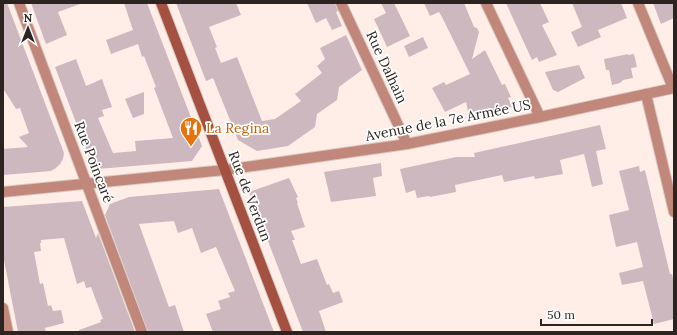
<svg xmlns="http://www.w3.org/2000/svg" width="677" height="335" font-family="Lora,serif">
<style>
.building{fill:#cdb8c0}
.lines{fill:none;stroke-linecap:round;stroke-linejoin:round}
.street-casing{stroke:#d9cac3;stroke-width:12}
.secondary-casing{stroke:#d9cac3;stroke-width:12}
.street{stroke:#c2877b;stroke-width:10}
.secondary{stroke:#a45142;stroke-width:10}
.labels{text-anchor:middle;stroke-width:3.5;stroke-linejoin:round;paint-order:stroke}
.street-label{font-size:14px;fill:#2c2421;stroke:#fff}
.food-label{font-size:14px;fill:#c56008;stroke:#fff;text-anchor:start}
</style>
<rect width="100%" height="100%" fill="#ffeee7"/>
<g class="building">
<path d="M3 3H7L64 153 63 159 60 164 56 168 51 171 3 175V149L28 147 19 137 29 133 20 108 16 109 11 101 4 90 3 83Z"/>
<path d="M31 3H80V4L58 12 67 35 46 44Z"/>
<path d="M124 3H147L202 146 192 161 98 169 92 165 55 67 76 59 86 86 102 79 112 107 102 110 104 116 98 118 113 153 136 151 135 141 173 138 154 88 156 87 144 56 142 57 138 44 111 54 106 40 133 30Z"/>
<path d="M176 3H236L241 15 209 27 217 47 215 48 221 63 237 57 262 121 275 119 301 101 295 94 322 73 317 66 325 59 320 48 346 35 362 70 339 87 337 100 317 114 315 127 288 146 257 151 238 140 213 78 206 81Z"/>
<path d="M307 3H335L338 11 336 12 342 26 332 30 326 18 316 23Z"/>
<path d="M381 3H394L410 36 387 47 374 19 386 13Z"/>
<path d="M424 3H464L474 27 477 28 479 32 472 59 485 50 502 85 505 84 511 97 508 98 512 107 469 116 466 102 445 112 432 88 444 82 446 85 470 74 443 19 439 12 430 16Z"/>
<path d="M506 3H540L549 22 542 25 557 55 539 62 537 57 532 60Z"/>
<path d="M572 3H621L627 18 598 30 601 37 578 47 571 32 582 27Z"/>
<path d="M653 3H674V18L661 24Z"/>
<path d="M423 37 428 48 409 57 404 46Z"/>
<path d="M628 54V55L634 54 637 67 631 68 633 78 623 80 620 83 612 85 609 70H606L604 59Z"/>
<path d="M579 65 585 78 558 92 553 90 545 72Z"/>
<path d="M144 92V114L133 118 125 99Z"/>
<path d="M600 125 606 149 596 151 603 184 592 187 584 154 560 160 563 174 535 179 534 176 504 182 502 175 455 185 456 192 430 197 429 196 417 198 415 190 406 193 400 169 456 157H475L474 153Z"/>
<path d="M381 163 382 176 373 178 376 196 331 202 324 172Z"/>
<path d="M639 166 640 172 645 170 670 274H672L674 282V319L654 324 643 281 622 285 619 273 643 267 637 242 616 247 609 215 629 210 619 171Z"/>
<path d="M289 178 298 197 296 198 298 203H297L305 227 291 231 295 240H292L301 264 317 259 327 285 329 284 333 293 339 291 343 302 319 311 326 332H303L249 192Z"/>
<path d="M219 189 274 332H213L206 314 221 309 218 301 230 297 228 293 235 291 216 247 201 253 192 228 178 233 174 221 139 224 169 307 175 305 184 332H148L105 215 110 204 129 197Z"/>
<path d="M82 201 96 238 98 233 135 332H79V330L101 322 100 320 103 319 91 287 86 288 84 281 77 284 64 238 41 240V243H40L41 251 34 252 40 284 43 283 48 306 51 305 53 311 61 310 64 323 45 328 46 332H18L3 255V207Z"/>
</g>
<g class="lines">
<g class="street-casing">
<g id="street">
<path d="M19 3 142 332"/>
<path d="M341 3 407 144"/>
<path d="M486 3 540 117"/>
<path d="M638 3 673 88"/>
<path d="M646 94 674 212"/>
<path d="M3 192 225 170 407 144 540 117 674 88"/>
<path d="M3 308 8 332"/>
</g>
</g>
<g class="secondary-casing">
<path id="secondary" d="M161 3 287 332"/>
</g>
<use href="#street" class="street"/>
<use href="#secondary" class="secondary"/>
</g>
<defs>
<g id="restaurant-pin" transform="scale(1.15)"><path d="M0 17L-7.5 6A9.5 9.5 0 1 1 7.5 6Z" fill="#e8710a" stroke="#fff"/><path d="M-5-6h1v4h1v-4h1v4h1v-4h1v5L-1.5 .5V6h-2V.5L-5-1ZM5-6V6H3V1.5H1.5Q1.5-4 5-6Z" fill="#fff"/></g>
</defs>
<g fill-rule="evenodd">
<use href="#restaurant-pin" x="191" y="128"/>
</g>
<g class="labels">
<g class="street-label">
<text transform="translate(387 67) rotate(65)" y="5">Rue Dalhain</text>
<text transform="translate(448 120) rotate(-11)" y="5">Avenue de la 7e Armée US</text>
<text transform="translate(94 162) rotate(69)" y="5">Rue Poincaré</text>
<text transform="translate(250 196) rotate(69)" y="5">Rue de Verdun</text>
</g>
<g class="food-label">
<text x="206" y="133">La Regina</text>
</g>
</g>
<rect width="677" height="335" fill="none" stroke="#2c2421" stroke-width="8"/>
<g transform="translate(28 28)" stroke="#ffffff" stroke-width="3" paint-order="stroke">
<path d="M0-3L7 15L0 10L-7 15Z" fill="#2c2421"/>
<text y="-6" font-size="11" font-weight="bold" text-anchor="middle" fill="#2c2421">N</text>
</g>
<path d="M541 319v6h111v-6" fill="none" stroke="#2c2421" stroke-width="2"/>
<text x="547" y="319" font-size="12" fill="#2c2421" stroke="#ffffff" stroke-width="3" paint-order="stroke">50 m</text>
</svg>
